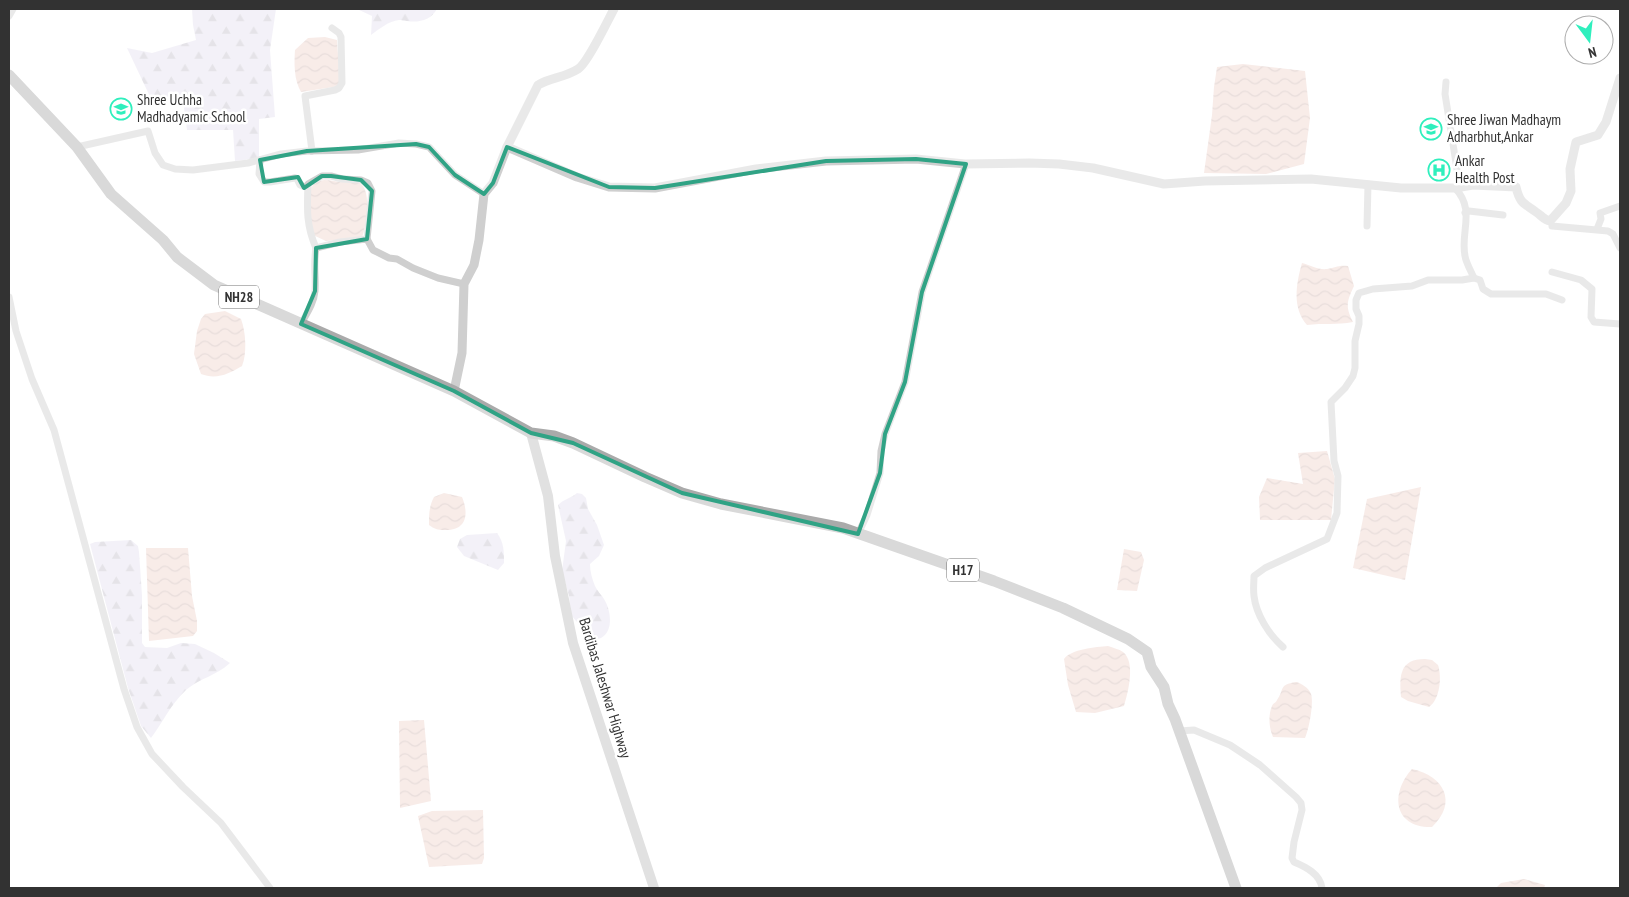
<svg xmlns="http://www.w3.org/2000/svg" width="1629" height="897" font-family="'PT Sans Narrow',sans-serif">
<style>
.forest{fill:url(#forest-firs)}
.water{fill:url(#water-waves)}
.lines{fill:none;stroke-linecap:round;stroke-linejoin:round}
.minor{stroke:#cfcfcf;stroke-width:7}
.tertiary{stroke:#cfcfcf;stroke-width:9}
.secondary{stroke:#bcbcbc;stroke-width:10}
.primary{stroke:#aaa;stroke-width:11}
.marked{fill:none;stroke:#30a385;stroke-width:4;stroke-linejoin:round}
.labels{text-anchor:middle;stroke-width:5;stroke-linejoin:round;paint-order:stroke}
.shield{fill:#fff;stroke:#707070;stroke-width:1}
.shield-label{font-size:14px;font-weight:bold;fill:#323232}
.poi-label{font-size:15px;fill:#323232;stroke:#fff;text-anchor:start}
.street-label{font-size:15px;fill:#323232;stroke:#fff}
</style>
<defs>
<pattern id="forest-firs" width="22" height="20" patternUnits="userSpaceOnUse" patternTransform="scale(1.25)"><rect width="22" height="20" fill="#e5e1ef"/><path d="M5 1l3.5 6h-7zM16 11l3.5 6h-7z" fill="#c5c2cd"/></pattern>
<pattern id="water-waves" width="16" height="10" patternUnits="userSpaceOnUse" patternTransform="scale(1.25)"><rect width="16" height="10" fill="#efd4cd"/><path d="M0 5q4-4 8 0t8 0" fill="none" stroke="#cdb6b0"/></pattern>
</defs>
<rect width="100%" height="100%" fill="#fff"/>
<g class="forest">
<path d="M192 9H276L270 50 275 117 259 119V158L235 161 233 130H187L183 101 153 103 127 48 152 53 196 40 193 25Z"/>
<path d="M357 9H437C431 20 419 23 407 21 406 21 400 20 399 20 389 21 379 29 371 35L372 16Z"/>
<path d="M577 493 582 494 586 498 588 509 597 525 604 545 599 556 590 564C590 571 592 579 595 586 597 591 602 595 604 599 611 610 614 631 601 638 598 639 593 640 589 640L588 635 571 615 569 596 562 571 566 541 558 505C564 499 571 498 577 493Z"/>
<path d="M497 533C504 542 504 552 504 563L498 570 464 556 457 547 460 539 467 535Z"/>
<path d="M131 540 138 546 139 552 142 595V643L145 647 167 648 181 643 195 644 214 653 230 663C216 676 200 678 186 690 171 704 163 722 151 738L141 726 128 688 90 544 95 542Z"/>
</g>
<g class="water">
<path d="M325 37 337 40 340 86 301 92C294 80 294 64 295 50L308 38Z"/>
<path d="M1243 64 1305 71 1310 118 1304 164 1266 174 1204 173 1212 115 1214 87 1217 67Z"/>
<path d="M324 180C331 180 337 182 344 182 347 182 352 181 356 181 374 185 366 227 362 238L326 241 313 235C311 224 307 193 313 185 316 182 320 181 324 180Z"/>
<path d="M1302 263C1310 265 1318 270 1327 269 1336 268 1337 265 1348 266L1354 286C1347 301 1345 306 1353 322 1337 325 1323 323 1307 325 1292 308 1296 284 1302 263Z"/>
<path d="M225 311 241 319C246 332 247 354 242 366 229 374 216 380 201 374L194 354 197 331 201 319 205 314Z"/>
<path d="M1327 451 1335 479 1331 520H1260L1259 497 1267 478 1303 484 1298 453Z"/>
<path d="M1421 487 1405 580 1353 568 1367 499Z"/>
<path d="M444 493 462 497C469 514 467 531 444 530 438 530 434 529 429 525 429 515 429 506 434 497Z"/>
<path d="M146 548H188L192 596 197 621V631L193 636 149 641Z"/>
<path d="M1124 549 1141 552 1144 560 1137 591 1117 590Z"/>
<path d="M1108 646C1113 648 1119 649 1123 652 1136 662 1128 693 1124 706L1095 713 1076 712 1068 685 1064 659C1071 649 1096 647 1108 646Z"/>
<path d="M1425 659 1432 660 1438 665C1442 677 1440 699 1429 707L1408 701 1401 697C1399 675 1400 659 1425 659Z"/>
<path d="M1296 682C1301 683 1309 688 1311 694 1314 703 1309 729 1305 738L1273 737C1269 728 1268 715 1272 706 1273 703 1276 703 1277 700 1285 689 1278 685 1296 682Z"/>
<path d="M424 720 431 801 400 808 399 721Z"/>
<path d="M1412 769C1444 776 1458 802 1432 827 1393 828 1390 793 1412 769Z"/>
<path d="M483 810 484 858 482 864 429 867 418 816 432 811Z"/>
<path d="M1524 879 1545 885 1544 888H1496L1501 883Z"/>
</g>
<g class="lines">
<g class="minor">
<path d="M9 16 13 9"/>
<path d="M1446 82 1445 94 1460 188"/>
<path d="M77 147 148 131 155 153 163 165 175 169 193 170 248 163 281 154 307 151 358 150 399 143 416 144 429 147 455 175 484 194"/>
<path d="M312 151 305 96 335 90 339 88 342 83 341 37 339 33 332 28"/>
<path d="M260 160 259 174 264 182H270L295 178 297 179 300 185 308 188"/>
<path d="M1455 188C1476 210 1460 232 1465 256 1466 263 1471 271 1474 278L1480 280 1483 289 1491 294H1546L1562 300"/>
<path d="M1465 213 1469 211 1503 215"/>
<path d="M1367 226 1368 184"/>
<path d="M1552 226 1608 231 1613 234 1620 248"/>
<path d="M1597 229 1601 219 1600 213 1620 206"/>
<path d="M316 248C306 225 307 208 308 184L322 176H331L342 179 361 180 368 183 372 191 367 239"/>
<path d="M1552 272 1581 280 1592 289 1591 317 1594 322 1620 324"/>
<path d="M9 297 16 331 32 379 54 430 124 689 137 727 152 754 183 787 221 823 270 888"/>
<path d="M301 324C307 313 314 303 315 291 316 275 313 264 316 248L340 242 367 239 373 250 389 258 397 259 413 268 438 278 464 284"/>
<path d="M858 534 867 515 880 473 881 451 885 434 905 382 922 292 966 164"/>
<path d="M1283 647C1269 635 1256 614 1254 596 1253 589 1254 582 1254 576L1265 568 1327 539 1337 513 1338 476 1334 461 1331 402 1345 388 1353 376 1355 368V341L1359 324V316L1356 309V300L1359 293 1373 289 1412 286 1428 280H1462L1474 278"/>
<path d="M1179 731 1194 730 1230 745 1260 765 1296 797 1301 803 1302 810 1294 842 1292 858 1294 862C1306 867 1320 874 1322 888"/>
</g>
<g class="tertiary">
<path d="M507 147 577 177 609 187 655 188 756 169 826 161 916 159 965 164 1029 163 1059 164 1093 168 1164 184 1205 181 1311 179 1401 188H1455L1473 185 1516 187C1520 204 1524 203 1536 212 1541 215 1544 220 1550 221L1566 203 1571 191 1570 169 1576 142 1598 135 1606 122 1620 78"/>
<path d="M454 391 462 353 464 284 474 265 479 240 484 194 493 183 507 147 538 85C551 77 564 78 578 69 587 64 608 20 614 9"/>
</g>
<path class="secondary" d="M531 433 548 496 555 556 573 643 654 888"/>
<path class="primary" d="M9 75 77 147 111 194 163 240 177 257 214 285 454 391 531 433 554 436 573 443 645 477 682 493 721 504 843 528 994 581 1063 608 1128 639 1147 652 1151 667 1164 687 1168 704 1175 719 1236 888"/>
</g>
<path d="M0 0H1629V897H0ZM416 144 429 147 455 175 484 194 493 183 507 147 609 187 655 188 826 161 916 159 966 164 922 292 905 382 885 434 880 473 858 534 682 493 573 443 531 433 454 391 301 324 315 291 316 248 367 239 372 191 361 180 331 176H322L304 188 298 177 264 182 260 160 307 151Z" fill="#fff" fill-opacity=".55" fill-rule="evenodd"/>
<path class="marked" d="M416 144 429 147 455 175 484 194 493 183 507 147 609 187 655 188 826 161 916 159 966 164 922 292 905 382 885 434 880 473 858 534 682 493 573 443 531 433 454 391 301 324 315 291 316 248 367 239 372 191 361 180 331 176H322L304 188 298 177 264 182 260 160 307 151Z"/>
<defs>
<g id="school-ring" transform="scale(1.125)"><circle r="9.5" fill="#fff" stroke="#2fefbd" stroke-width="1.5"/><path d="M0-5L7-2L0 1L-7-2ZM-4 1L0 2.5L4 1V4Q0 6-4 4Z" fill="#2fefbd"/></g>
<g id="hospital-ring" transform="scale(1.125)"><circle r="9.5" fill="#fff" stroke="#2fefbd" stroke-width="1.5"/><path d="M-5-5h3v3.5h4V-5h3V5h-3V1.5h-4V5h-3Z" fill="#2fefbd"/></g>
</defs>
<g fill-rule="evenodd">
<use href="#school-ring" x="121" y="109"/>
<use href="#school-ring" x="1431" y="129"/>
<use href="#hospital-ring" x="1439" y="170"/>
</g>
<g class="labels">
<g class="shield">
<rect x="219" y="285.5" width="40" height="23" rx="4"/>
<rect x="947" y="558.5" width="32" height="23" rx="4"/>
</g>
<g class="shield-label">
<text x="239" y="302">NH28</text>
<text x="963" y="575">H17</text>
</g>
<g class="poi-label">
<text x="137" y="105">Shree Uchha<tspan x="137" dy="17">Madhadyamic School</tspan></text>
<text x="1447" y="125">Shree Jiwan Madhaym<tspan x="1447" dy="17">Adharbhut,Ankar</tspan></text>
<text x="1455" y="166">Ankar<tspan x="1455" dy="17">Health Post</tspan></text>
</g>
<g class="street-label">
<text transform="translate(605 688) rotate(73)" y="5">Bardibas Jaleshwar Highway</text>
</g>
</g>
<rect width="1629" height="897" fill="none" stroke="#323232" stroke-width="20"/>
<g transform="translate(1589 40) rotate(165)"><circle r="24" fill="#ffffff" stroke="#adadad"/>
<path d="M0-4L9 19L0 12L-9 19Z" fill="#2fefbd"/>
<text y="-8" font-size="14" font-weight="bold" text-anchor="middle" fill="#323232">N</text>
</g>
</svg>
